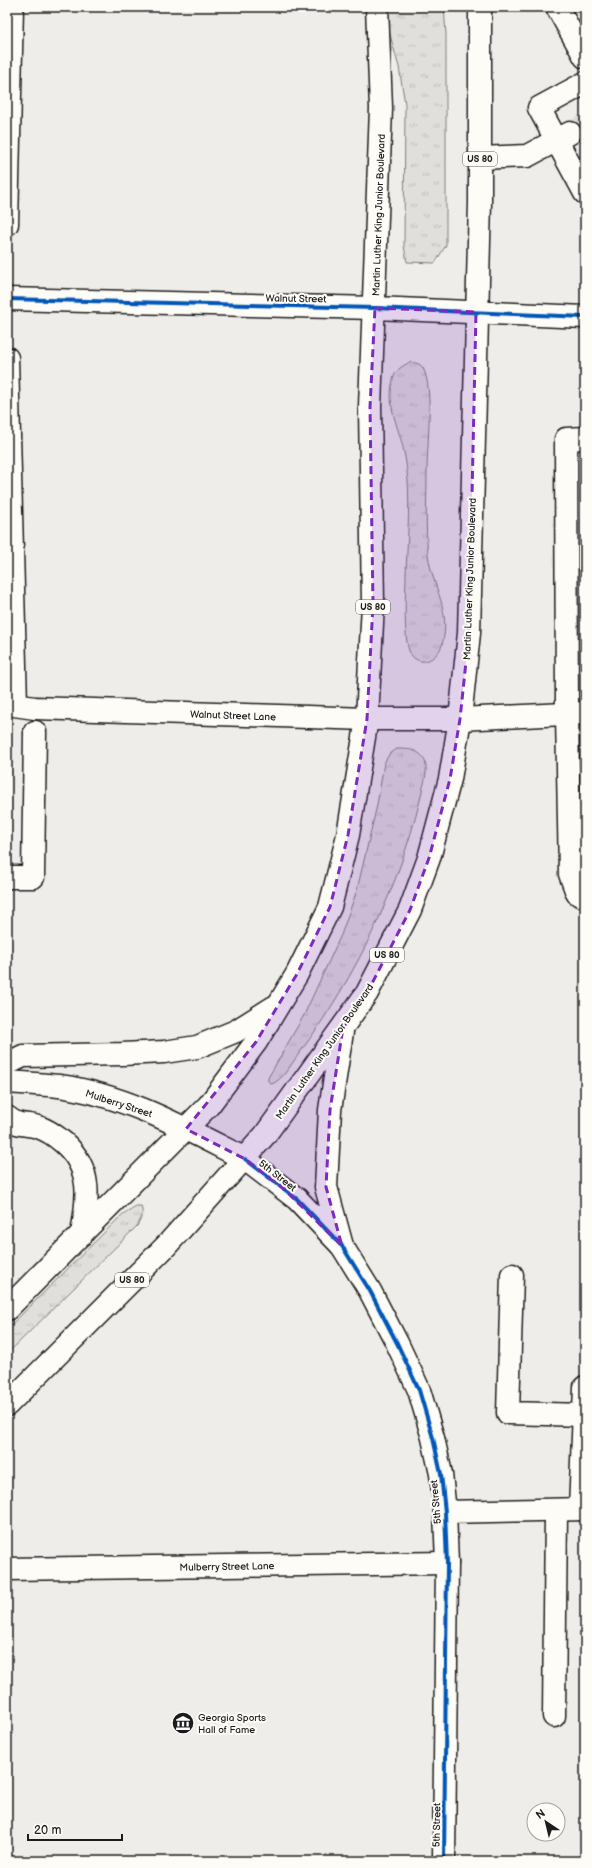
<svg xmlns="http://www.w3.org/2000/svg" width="592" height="1868" font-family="'Balsamiq Sans',sans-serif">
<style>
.built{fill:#eeede9;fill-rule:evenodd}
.grass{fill:url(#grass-tufts);stroke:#7e7e7c}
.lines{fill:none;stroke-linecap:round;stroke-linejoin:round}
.minor-tunnel{stroke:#dbdad6;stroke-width:22;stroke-dasharray:22 11;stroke-linecap:butt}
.minor-casing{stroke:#1c1c1c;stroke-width:25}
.major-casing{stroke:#1c1c1c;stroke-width:25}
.minor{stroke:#fdfcf7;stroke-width:22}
.major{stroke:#fdfcf7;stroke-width:22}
.cycleway-casing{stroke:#fdfcf7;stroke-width:6}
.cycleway{stroke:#0057b8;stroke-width:4}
.marked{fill:#7b2cbf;fill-opacity:0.2;stroke:#7b2cbf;stroke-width:3;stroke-dasharray:8 5;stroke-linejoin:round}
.labels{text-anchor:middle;stroke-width:4;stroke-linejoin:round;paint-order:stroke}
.shield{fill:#fdfcf7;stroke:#605f5e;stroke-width:1}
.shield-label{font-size:9px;font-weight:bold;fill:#1c1c1c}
.street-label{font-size:10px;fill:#1c1c1c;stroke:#fdfcf7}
.poi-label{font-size:10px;fill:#1c1c1c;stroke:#fdfcf7;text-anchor:start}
</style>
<defs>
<pattern id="grass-tufts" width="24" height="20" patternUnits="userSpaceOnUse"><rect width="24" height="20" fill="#e0dfdb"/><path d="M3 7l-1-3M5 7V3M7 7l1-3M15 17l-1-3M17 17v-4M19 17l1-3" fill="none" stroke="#c0bfbb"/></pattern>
</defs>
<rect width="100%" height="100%" fill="#fdfcf7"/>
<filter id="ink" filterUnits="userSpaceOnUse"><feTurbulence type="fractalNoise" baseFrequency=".025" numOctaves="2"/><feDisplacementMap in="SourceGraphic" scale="8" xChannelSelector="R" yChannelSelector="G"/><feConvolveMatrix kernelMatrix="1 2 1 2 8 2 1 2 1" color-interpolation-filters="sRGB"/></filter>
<g filter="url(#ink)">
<path class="built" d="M7 7H585V1861H7ZM534 1810H558V1834H534Z"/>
<g class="grass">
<path d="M385 7H444L446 34V245L435 263 407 262 404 246 405 104 399 67 385 17Z"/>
<path d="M410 362C415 363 420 363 423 368 434 389 427 446 427 471 427 498 425 527 428 554 432 587 452 610 442 645 438 657 423 668 412 656 402 645 406 591 406 574 407 543 410 511 408 481 407 471 406 461 404 452 399 427 386 406 393 380 395 370 401 367 410 362Z"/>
<path d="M397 749C408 749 420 749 425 761 429 773 422 788 420 800 398 890 356 976 301 1051 293 1061 284 1079 272 1084L268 1081V1078L304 1015 341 935 357 890 377 805 384 763 390 753Z"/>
<path d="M136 1206H141C144 1214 141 1219 137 1226L7 1354V1329L123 1214Z"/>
</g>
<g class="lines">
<path class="minor-tunnel" d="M570 133 585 125"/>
<g class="minor-casing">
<g id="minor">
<path d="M557 7 585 57"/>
<path d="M585 83 539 108 585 193"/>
<path d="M480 158 527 156 570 133"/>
<path d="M7 224 12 7"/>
<path d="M7 299 375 308 585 317"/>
<path d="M7 358 16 704"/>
<path d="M585 438 566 439 567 714 570 874 577 893 585 897"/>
<path d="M7 704 35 708 367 719H460L585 713"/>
<path d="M7 877H33L35 732"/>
<path d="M245 1159 297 1199 342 1246 370 1291 397 1343 419 1390 433 1438 441 1474 445 1512 447 1563 444 1861"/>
<path d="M512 1275 508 1413 584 1415"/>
<path d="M580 1509 585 1387"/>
<path d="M445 1512 585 1509"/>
<path d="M7 1569 447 1563"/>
<path d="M554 1716 556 1511"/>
</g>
</g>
<g class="major-casing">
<g id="major">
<path d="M342 1032 330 1110 326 1187 342 1246"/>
<path d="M7 1064 23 1056 122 1054 164 1052 197 1047 236 1031 274 1007"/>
<path d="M7 1082C24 1083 42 1084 59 1086 126 1095 186 1129 245 1159"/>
<path d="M7 1117C19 1127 25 1123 38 1127 48 1130 56 1136 64 1143 93 1169 88 1199 82 1234"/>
<path d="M7 1309 209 1105 256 1042 297 974 330 907 348 835 367 719 373 604 370 407 381 108 377 7"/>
<path d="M7 1405 166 1246 265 1135 367 993 410 910 429 858 450 779 460 719 469 633 480 202V7"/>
</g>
</g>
<use href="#minor" class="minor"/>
<use href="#major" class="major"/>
<g class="cycleway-casing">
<g id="cycleway">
<path d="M7 299 375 308 585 317"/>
<path d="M245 1159 297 1199 342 1246 370 1291 397 1343 419 1390 433 1438 441 1474 445 1512 447 1563 444 1861"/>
</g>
</g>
<use href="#cycleway" class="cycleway"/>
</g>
</g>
<path class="marked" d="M375 308 476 312 469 633 460 719 450 779 429 858 410 910 367 993 343 1028 330 1110 326 1187 342 1246 285 1190 245 1159 186 1129 256 1042 297 974 330 907 348 835 367 719 373 604 370 407Z"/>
<defs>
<g id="museum-disc" transform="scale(1.15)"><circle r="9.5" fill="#1c1c1c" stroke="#fdfcf7"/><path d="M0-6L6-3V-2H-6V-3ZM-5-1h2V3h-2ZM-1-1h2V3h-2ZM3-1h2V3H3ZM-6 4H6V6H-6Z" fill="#fff"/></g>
</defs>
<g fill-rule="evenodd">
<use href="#museum-disc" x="183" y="1723"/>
</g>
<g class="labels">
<g class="shield">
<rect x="463" y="152" width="34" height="14" rx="3"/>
<rect x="356" y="600" width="34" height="14" rx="3"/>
<rect x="370" y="948" width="34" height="14" rx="3"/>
<rect x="115" y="1273" width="34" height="14" rx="3"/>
</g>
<g class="shield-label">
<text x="480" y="162">US 80</text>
<text x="373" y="610">US 80</text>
<text x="387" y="958">US 80</text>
<text x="132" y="1283">US 80</text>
</g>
<g class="street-label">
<text transform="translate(378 215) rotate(-88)" y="4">Martin Luther King Junior Boulevard</text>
<text transform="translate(296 298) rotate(1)" y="4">Walnut Street</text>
<text transform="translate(469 579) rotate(-88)" y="4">Martin Luther King Junior Boulevard</text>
<text transform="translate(233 715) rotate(2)" y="4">Walnut Street Lane</text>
<text transform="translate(324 1051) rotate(-55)" y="4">Martin Luther King Junior Boulevard</text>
<text transform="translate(119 1103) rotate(18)" y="4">Mulberry Street</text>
<text transform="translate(278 1175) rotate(38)" y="4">5th Street</text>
<text transform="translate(435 1502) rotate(-95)" y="4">5th Street</text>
<text transform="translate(227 1566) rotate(-1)" y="4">Mulberry Street Lane</text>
<text transform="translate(436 1825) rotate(-89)" y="4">5th Street</text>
</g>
<g class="poi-label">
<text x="198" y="1721">Georgia Sports<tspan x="198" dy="12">Hall of Fame</tspan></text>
</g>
</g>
<rect width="592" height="1868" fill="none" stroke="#fdfcf7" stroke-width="24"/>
<rect x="12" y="12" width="568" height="1844" fill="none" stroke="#1c1c1c" stroke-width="1.5" filter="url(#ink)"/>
<g transform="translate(546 1822) rotate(325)"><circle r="19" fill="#fdfcf7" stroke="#a3a29f"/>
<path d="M0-3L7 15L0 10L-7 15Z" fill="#1c1c1c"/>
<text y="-6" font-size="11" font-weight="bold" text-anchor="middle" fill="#1c1c1c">N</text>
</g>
<path d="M28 1834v6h94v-6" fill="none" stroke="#1c1c1c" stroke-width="2"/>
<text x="34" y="1834" font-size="12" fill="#1c1c1c" stroke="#fdfcf7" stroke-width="3" paint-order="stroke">20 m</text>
</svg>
